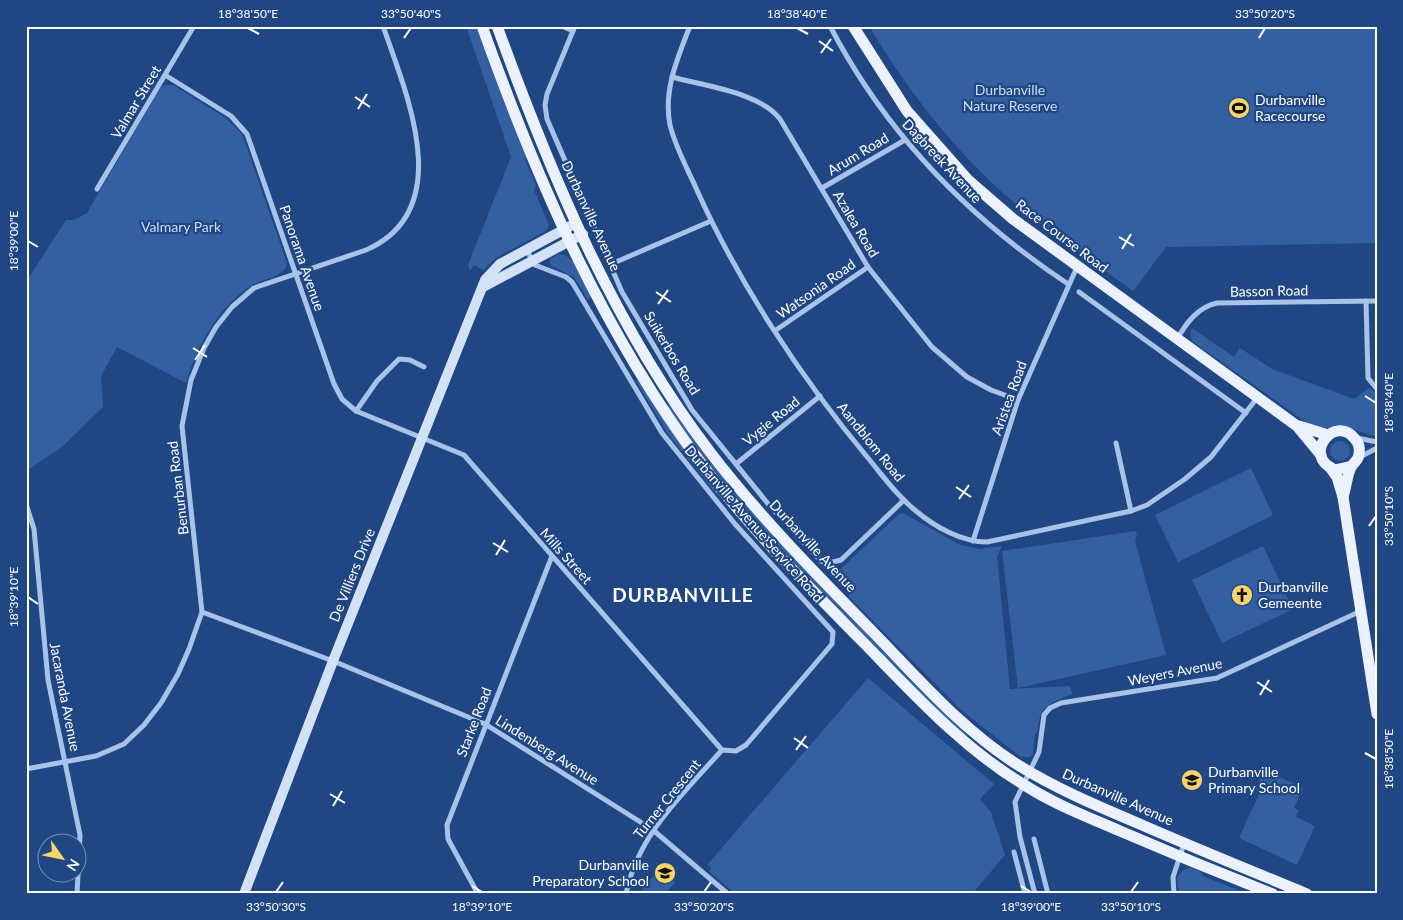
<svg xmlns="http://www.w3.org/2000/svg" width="1403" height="920" font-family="Lato,sans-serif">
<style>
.green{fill:#3460a1}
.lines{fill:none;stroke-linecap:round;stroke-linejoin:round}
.street{stroke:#a8c3e9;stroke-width:5}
.secondary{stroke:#d3e1f7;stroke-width:10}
.primary{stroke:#ebf2fe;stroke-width:11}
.ticks{fill:none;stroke:#fff;stroke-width:2}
.labels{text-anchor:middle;stroke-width:4.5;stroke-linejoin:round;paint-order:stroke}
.park-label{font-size:14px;fill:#ccdef7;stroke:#204784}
.poi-label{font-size:14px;fill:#fff;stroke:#204784;text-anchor:start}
.street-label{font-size:14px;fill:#fff;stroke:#204784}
.district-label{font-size:19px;font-weight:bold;letter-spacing:1px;fill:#fff;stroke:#204784}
.neatline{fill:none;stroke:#fff;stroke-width:2}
.ticks-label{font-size:12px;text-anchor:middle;fill:#fff}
</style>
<rect width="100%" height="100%" fill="#204784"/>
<g class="green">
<path d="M466 26H476L526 157 525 160 536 185 534 190 549 225 546 231 496 258 483 270 474 265 470 271 468 265 511 157Z"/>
<path d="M869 26H1377V243L1166 247 1133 291C1086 256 1034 223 991 182 943 136 903 83 869 26Z"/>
<path d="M164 85H173L227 119 242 134 287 263C285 278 260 279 249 287 217 309 197 346 186 383L117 347 101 376 103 407 62 447 26 471V282L66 220H74L87 213 159 90Z"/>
<path d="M559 254C577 255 584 283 591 297L588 300 574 277 550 265V259Z"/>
<path d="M1192 328 1234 357 1240 348 1272 369 1354 399 1369 388 1377 394V437L1349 428H1320L1310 425 1192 341 1190 334Z"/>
<path d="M638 380 670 428 718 493 717 495 668 434 636 381Z"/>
<path d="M670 404 743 501 773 536 963 729 968 738C931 704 896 668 860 632 789 559 725 490 667 407Z"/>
<circle cx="1340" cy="451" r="10"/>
<path d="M1251 468 1273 515 1178 562 1155 515Z"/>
<path d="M903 513 960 545 980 549 1002 546 997 557 1010 689 1070 686 1072 694C1049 704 1040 704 1037 733H1035L1033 754 1030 757H1021L960 709 849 597V592L833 576 898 515Z"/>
<path d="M1135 531 1137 534 1135 541 1166 655 1018 688 1002 551Z"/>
<path d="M1263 546 1293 609 1222 643 1192 580Z"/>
<path d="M868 678 994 784 980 799 991 812 1005 855 972 894H735L709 871 711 868 707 865Z"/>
<path d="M1264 770 1303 788 1294 808 1299 810 1296 817 1315 826 1297 865 1239 838 1260 792 1255 790Z"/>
<path d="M1190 868 1201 872 1203 876 1248 894H1179L1177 878 1183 870Z"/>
<path d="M659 869 675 882 665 894H639Z"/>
</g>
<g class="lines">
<g class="street">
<path d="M562 26 573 31"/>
<path d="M575 26 547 94 545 105 547 119 622 292 692 410 769 505 821 561 829 563 841 560 904 500"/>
<path d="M690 26C678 57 663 90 670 125 675 146 687 168 696 188 738 282 801 378 868 458 883 476 897 496 916 511 935 527 962 542 987 542L1131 511 1147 505 1185 479 1211 457 1257 398"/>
<path d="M830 26C885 132 969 218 1068 284"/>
<path d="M165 75 231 116 247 134 334 384 342 399 356 411 464 455 722 750"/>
<path d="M672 77C704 86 759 92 780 119L868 267 932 347 967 377 991 390 1018 400"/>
<path d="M822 188 905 140"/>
<path d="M97 189 194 26"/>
<path d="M526 249 535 265 566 277 572 282 662 433 735 524 833 632 832 644 746 745 736 751 722 750"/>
<path d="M609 265 711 221"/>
<path d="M1079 292 1246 413"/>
<path d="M1366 301 1368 378 1377 389"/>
<path d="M776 330 868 267"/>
<path d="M1177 339C1187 322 1198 307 1217 303L1377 301"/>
<path d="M356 411 377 381 399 359 410 360 424 367"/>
<path d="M1357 438 1377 442"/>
<path d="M1116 443 1131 511"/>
<path d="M1360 457 1377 448"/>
<path d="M736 464 820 396"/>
<path d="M26 504 34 529 48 680 80 835 77 894"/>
<path d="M973 541 1018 400 1077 267"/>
<path d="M202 612 333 661 485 724 653 830 728 894"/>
<path d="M26 769 96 756 124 744 144 725 161 703 178 674 189 649 202 612 182 426 191 380 204 348 216 327 232 307 254 288 366 250C458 210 406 93 383 26"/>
<path d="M1034 839 1048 894"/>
<path d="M1014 852 1025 894"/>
<path d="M478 894 448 839 447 825 552 556"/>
<path d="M626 894C638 834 683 794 722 750"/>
<path d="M1035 894 1020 837 1015 802 1039 752 1044 715 1050 708 1061 703 1217 678 1361 611"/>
<path d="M1174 894 1173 877 1184 844"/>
</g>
<g class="secondary">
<path d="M483 287 583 234"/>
<path d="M244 894 333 661 485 280 500 264 576 223"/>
</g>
<g class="primary">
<path d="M482 26C537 180 602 331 701 463 749 527 805 583 861 640 913 693 962 748 1026 786 1056 805 1088 817 1120 831 1171 853 1222 874 1273 894"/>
<path d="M497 26C551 175 613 325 710 452 759 516 816 574 872 631 918 678 962 730 1018 765 1055 788 1095 805 1135 822 1192 847 1249 870 1307 894"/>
<path d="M853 26 907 111 968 180 1013 219 1297 426 1321 455"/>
<path d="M1299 426 1328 435"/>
<path d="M1330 467 1337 477 1343 497 1377 714"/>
<path d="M1343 497C1346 488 1347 475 1351 467 1354 462 1359 460 1359 454 1360 448 1359 443 1355 439 1336 413 1300 455 1335 470L1352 466"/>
</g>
</g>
<path class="ticks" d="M248 28 259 34M797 28 808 34M404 38 411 28M1259 38 1265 28M819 41 833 51M821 53 831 39M355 97 370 107M358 109 367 94M1119 237 1134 246M28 241 38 247M1122 249 1131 234M656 292 671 302M658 304 668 290M193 348 207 357M195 360 205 345M1365 396 1376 403M956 487 971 497M959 499 969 485M1369 526 1376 516M493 543 508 552M496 555 505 540M28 597 38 604M1257 682 1272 692M1260 695 1269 680M794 738 808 748M796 750 806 736M1365 753 1376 759M330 794 345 803M333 806 342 791M472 886 482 892M1021 886 1031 892M276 892 283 882M704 892 711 882M1131 892 1138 882"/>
<defs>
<g id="stadium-disc" transform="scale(1.125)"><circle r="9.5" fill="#f7d469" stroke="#204784"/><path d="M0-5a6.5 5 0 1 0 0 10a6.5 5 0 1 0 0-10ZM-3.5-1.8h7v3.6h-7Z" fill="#111"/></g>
<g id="church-disc" transform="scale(1.125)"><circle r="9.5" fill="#f7d469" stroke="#204784"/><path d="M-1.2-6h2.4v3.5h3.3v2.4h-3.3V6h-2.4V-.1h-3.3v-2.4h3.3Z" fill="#111"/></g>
<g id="school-disc" transform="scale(1.125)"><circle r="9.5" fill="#f7d469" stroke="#204784"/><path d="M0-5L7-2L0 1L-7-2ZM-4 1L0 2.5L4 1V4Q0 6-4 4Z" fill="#111"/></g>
</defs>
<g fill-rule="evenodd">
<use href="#stadium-disc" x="1239" y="108"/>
<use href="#church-disc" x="1242" y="595"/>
<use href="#school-disc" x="1192" y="780"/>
<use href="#school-disc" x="665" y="873"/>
</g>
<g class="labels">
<g class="park-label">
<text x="1010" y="95">Durbanville<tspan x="1010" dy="16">Nature Reserve</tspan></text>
<text x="181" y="232">Valmary Park</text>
</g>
<g class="poi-label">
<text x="1255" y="105">Durbanville<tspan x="1255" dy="16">Racecourse</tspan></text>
<text x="1258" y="592">Durbanville<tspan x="1258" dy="16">Gemeente</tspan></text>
<text x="1208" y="777">Durbanville<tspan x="1208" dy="16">Primary School</tspan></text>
<text x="649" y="870" text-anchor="end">Durbanville<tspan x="649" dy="16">Preparatory School</tspan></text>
</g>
<g class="street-label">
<text transform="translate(136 102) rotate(-59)" y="5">Valmar Street</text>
<text transform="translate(858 154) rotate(-31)" y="5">Arum Road</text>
<text transform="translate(942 161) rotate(47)" y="5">Dagbreek Avenue</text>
<text transform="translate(591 216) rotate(65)" y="5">Durbanville Avenue</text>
<text transform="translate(856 224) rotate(59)" y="5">Azalea Road</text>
<text transform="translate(1062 236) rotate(37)" y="5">Race Course Road</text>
<text transform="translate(302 258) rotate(71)" y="5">Panorama Avenue</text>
<text transform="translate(816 289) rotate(-35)" y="5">Watsonia Road</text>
<text transform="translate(1269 291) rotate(-1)" y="5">Basson Road</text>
<text transform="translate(672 353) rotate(59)" y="5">Suikerbos Road</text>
<text transform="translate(1009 398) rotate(-70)" y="5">Aristea Road</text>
<text transform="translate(771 421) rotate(-39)" y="5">Vygie Road</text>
<text transform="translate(871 442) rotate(51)" y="5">Aandblom Road</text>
<text transform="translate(178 488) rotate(-97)" y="5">Benurban Road</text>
<text transform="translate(754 524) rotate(49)" y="5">Durbanville Avenue Service Road</text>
<text transform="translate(813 546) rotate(47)" y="5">Durbanville Avenue</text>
<text transform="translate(566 556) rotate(48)" y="5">Mills Street</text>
<text transform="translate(352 575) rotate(-68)" y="5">De Villiers Drive</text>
<text transform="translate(1175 672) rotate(-11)" y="5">Weyers Avenue</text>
<text transform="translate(65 697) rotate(79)" y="5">Jacaranda Avenue</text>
<text transform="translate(474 722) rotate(-69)" y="5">Starke Road</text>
<text transform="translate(547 750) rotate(32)" y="5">Lindenberg Avenue</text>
<text transform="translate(1118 797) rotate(24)" y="5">Durbanville Avenue</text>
<text transform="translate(667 799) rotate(-51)" y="5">Turner Crescent</text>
</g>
<g class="district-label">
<text x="683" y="602">DURBANVILLE</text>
</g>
</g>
<rect width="1403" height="920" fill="none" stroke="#204784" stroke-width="55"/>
<g transform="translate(62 858) rotate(123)"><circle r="24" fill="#204784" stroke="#7991b5"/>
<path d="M0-4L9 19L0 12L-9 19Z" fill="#f7d469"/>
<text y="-8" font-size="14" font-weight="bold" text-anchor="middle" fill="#ffffff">N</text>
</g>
<rect x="28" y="28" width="1348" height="864" class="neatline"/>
<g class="ticks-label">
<text x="248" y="18">18°38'50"E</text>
<text x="411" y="18">33°50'40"S</text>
<text x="797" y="18">18°38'40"E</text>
<text x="1265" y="18">33°50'20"S</text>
<text transform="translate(14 241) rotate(-90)" y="4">18°39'00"E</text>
<text transform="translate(1389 403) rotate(-90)" y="4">18°38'40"E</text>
<text transform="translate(1389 516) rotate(-90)" y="4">33°50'10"S</text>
<text transform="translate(14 597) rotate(-90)" y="4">18°39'10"E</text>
<text transform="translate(1389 759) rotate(-90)" y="4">18°38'50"E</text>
<text x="276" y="911">33°50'30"S</text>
<text x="482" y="911">18°39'10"E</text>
<text x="704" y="911">33°50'20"S</text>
<text x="1031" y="911">18°39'00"E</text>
<text x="1131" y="911">33°50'10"S</text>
</g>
</svg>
